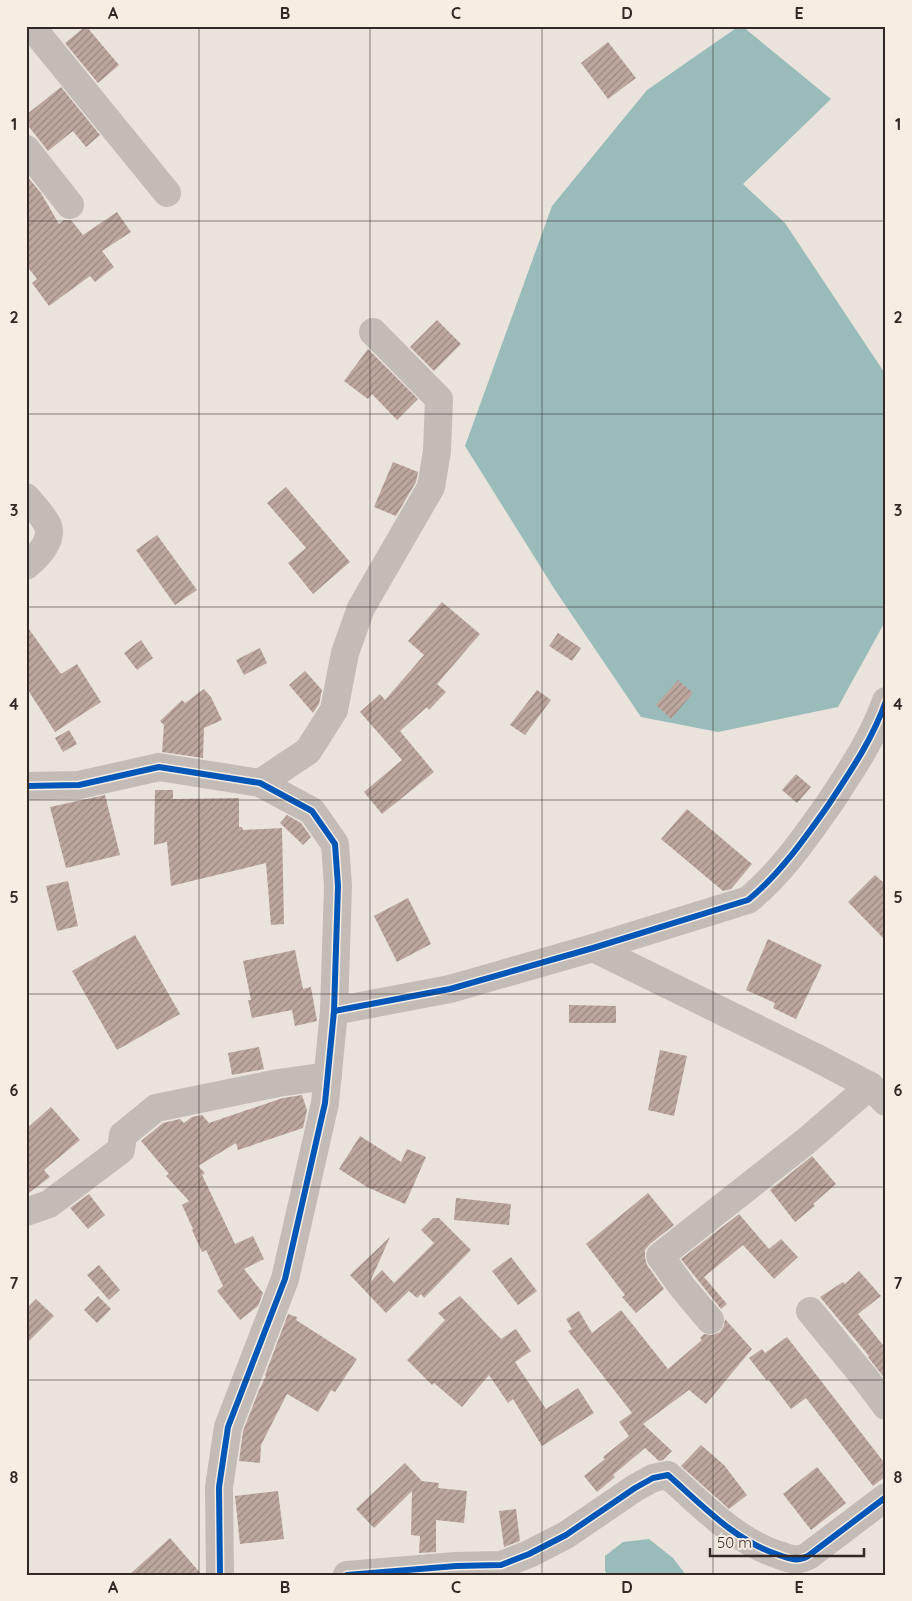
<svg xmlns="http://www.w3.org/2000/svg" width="912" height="1601" font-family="Quicksand,sans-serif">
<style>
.water{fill:#99bcba}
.building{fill:url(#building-hatch)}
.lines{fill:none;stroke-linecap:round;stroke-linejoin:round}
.minor{stroke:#c2bbb6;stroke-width:28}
.cycleway-casing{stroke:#f8ede2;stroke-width:9}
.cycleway{stroke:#0057b8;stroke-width:6}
.grid{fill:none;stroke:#322825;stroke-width:1;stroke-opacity:0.55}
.neatline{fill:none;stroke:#322825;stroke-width:2}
.grid-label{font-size:16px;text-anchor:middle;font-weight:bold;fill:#322825}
</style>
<defs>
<pattern id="building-hatch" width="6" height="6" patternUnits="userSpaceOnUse" patternTransform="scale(1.25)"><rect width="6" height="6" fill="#bda69e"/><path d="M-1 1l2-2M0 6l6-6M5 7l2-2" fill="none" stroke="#9a8781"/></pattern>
</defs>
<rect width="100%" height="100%" fill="#eae3dc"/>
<g class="water">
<path d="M739 26H742L831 99 743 184 785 223 886 375V620L838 707 718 732 641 717 555 590 465 446 552 206 647 90Z"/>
<path d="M649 1539 673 1558 686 1575H608L605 1571V1556L623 1542Z"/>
</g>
<g class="building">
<path d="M86 26 119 65 98 83 65 43Z"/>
<path d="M608 42 636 78 608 99 581 63Z"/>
<path d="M61 87 100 135 86 147 73 131 48 151 26 123V115Z"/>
<path d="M26 175 41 193 59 224 64 220H71L83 235 117 212 131 232 102 251 114 267 95 282 90 276 49 306 32 283 37 279 26 265Z"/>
<path d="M437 320 461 344 434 371 410 347Z"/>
<path d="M368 349 418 399 397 420 372 394 368 399 344 381Z"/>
<path d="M393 462 418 472 416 482 396 516 374 507Z"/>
<path d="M286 487 350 562 313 594 288 563 306 548 267 503Z"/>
<path d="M157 535 197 590 175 605 136 550Z"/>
<path d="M442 602 480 634 437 684 446 692 429 710 427 707 400 731 434 772 382 814 364 792 402 760 360 712 380 694 385 700 424 655 408 641Z"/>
<path d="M26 625 61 674 77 664 101 702 55 732 26 687Z"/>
<path d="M558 633 581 648 572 661 549 646Z"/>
<path d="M141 640 153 658 137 670 124 653Z"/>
<path d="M260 648 267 663 244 675 236 660Z"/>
<path d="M305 671 322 690 319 704 313 713 289 685Z"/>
<path d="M678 680 693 693 671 719 656 705Z"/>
<path d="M204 689 211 697 222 720 204 728 203 758 162 752 164 725 160 721 182 700 185 703Z"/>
<path d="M537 690 551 700 525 735 510 725Z"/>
<path d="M69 730 77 744 63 752 55 738Z"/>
<path d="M796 774 811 787 797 803 782 790Z"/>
<path d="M155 790H173V799L239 798V827H242L243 830 282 828 284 924 271 925 266 863 171 886 167 842 154 845Z"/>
<path d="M105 795 120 855 66 868 50 807Z"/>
<path d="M687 809 752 864 731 889 723 891 661 839Z"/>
<path d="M287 815 301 823 311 837 303 845 280 823Z"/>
<path d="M875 875 886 885V941L848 902Z"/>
<path d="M68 881 78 926 57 931 46 886Z"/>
<path d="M408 898 431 944 397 962 374 916Z"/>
<path d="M135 935 180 1014 117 1050 72 971Z"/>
<path d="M768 939 822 965 796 1019 773 1008 775 1003 746 990Z"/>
<path d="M295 950 303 989 311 987 317 1021 295 1026 292 1010 252 1018 248 1000H251L243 961Z"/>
<path d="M569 1005 616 1006V1023H569Z"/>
<path d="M259 1047 264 1069 232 1075 228 1053Z"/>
<path d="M660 1050 687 1056 674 1116 648 1110Z"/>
<path d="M302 1095 307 1110 303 1128 238 1150 236 1143 198 1166 205 1173 202 1175 235 1244 253 1236 264 1259 244 1269 263 1293 258 1306 240 1320 217 1291 223 1286 206 1250 202 1252 192 1230 193 1229 182 1205 189 1201 166 1176 169 1174 141 1141 163 1123 180 1119 184 1123 192 1117 202 1115 209 1123 283 1098Z"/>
<path d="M51 1107 80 1140 44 1170 50 1177 26 1195V1129Z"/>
<path d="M360 1136 401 1162 407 1149 426 1157 405 1204 367 1187 339 1169Z"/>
<path d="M812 1156 836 1184 813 1204 815 1206 795 1222 770 1190Z"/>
<path d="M648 1193 674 1225 650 1244 645 1250V1258L647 1265 664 1289 636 1313 622 1297 625 1295 586 1244Z"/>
<path d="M89 1194 105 1215 88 1229 70 1208Z"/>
<path d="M456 1198 511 1204 509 1225 454 1220Z"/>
<path d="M739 1214 769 1249 781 1239 798 1257 774 1279 743 1245 704 1277 727 1304 721 1309 681 1259Z"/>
<path d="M433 1218H439L471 1250 424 1298 421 1294 417 1298 409 1291 386 1313 350 1275 390 1237 370 1282 382 1270 394 1283 434 1243 421 1230Z"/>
<path d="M511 1257 537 1291 518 1305 492 1271Z"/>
<path d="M99 1265 120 1290 109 1300 87 1275Z"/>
<path d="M859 1271 881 1296 858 1314 883 1345 886 1342V1380L868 1357 869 1356 820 1297 843 1282 845 1284Z"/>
<path d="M98 1296 111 1309 97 1323 84 1310Z"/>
<path d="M460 1296 501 1339 516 1329 531 1351 515 1362 546 1409 578 1388 594 1413 542 1446 513 1399 508 1403 489 1375 462 1407 434 1383 432 1385 407 1360 445 1320 438 1313Z"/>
<path d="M36 1299 54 1316 26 1344V1309Z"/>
<path d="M621 1310 668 1369 702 1340 700 1338 704 1334 712 1335 720 1332 724 1326 725 1319 752 1349 706 1404 689 1390 643 1424 672 1451 663 1460 659 1461 645 1448 613 1475 615 1477 597 1492 584 1476 605 1459 603 1457 629 1436 619 1422 632 1413 568 1331 572 1329 566 1319 579 1311 592 1333Z"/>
<path d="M288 1314 297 1317 296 1320 357 1359 335 1392 331 1390 318 1412 287 1394 261 1445 260 1463 239 1461 243 1431 259 1390 266 1376 265 1375Z"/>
<path d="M787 1337 886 1465V1476L873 1486 806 1398 791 1409 768 1379 767 1381 749 1358 762 1349 765 1353Z"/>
<path d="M701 1445 724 1465 747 1495 729 1509 681 1466Z"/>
<path d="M405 1463 422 1481 439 1483 438 1488 467 1491 464 1523 436 1520V1552L419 1553 420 1536 411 1535 412 1491 374 1528 356 1509Z"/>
<path d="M817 1467 846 1503 811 1530 783 1494Z"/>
<path d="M278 1491 284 1539 240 1544 235 1496Z"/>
<path d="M516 1509 520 1541 504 1547 499 1511Z"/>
<path d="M170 1538 202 1575H129Z"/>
</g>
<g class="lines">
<g class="minor">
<path d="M31 26 167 193"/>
<path d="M26 149 70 205"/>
<path d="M26 497C32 504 45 518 48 526 53 542 37 557 26 566"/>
<path d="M260 783 308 751 334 710 345 653 361 608 431 487 437 451 439 399 373 332"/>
<path d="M26 786 79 785 159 767 260 783 312 811 335 844 338 886 334 1011 325 1103 285 1279 228 1427 219 1487 220 1575"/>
<path d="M593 948 813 1056 870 1086 886 1102"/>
<path d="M334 1011 450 989 593 948 748 900C780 874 805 838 829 804 852 769 872 740 886 701"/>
<path d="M26 1212 49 1204 121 1150 123 1135 156 1108 278 1083 328 1076"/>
<path d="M810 1311 865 1378 886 1406"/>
<path d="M710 1320 683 1288 660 1256 805 1142 870 1086"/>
<path d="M347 1575 456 1566 501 1565 529 1554 566 1535 635 1488 653 1478 668 1475C702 1505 735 1541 779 1555 790 1559 797 1562 808 1556L886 1497"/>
</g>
<g class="cycleway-casing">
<g id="cycleway">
<path d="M26 786 79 785 159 767 260 783 312 811 335 844 338 886 334 1011 325 1103 285 1279 228 1427 219 1487 220 1575"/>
<path d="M334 1011 450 989 593 948 748 900C780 874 805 838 829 804 852 769 872 740 886 701"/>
<path d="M347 1575 456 1566 501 1565 529 1554 566 1535 635 1488 653 1478 668 1475C702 1505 735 1541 779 1555 790 1559 797 1562 808 1556L886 1497"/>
</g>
</g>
<use href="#cycleway" class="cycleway"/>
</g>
<path class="grid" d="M199 26V1575M370 26V1575M542 26V1575M713 26V1575M26 221H886M26 414H886M26 607H886M26 800H886M26 994H886M26 1187H886M26 1380H886"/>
<rect width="912" height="1601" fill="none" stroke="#f8ede2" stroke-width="55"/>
<path d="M710 1548v8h154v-8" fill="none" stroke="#322825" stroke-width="2.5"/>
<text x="717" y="1548" font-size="15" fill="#322825" stroke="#f8ede2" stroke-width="4" paint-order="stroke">50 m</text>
<rect x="28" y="28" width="856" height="1546" class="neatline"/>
<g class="grid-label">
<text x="113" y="19">A</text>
<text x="285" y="19">B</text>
<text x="456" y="19">C</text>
<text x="627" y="19">D</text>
<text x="799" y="19">E</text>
<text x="14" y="130">1</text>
<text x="898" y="130">1</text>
<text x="14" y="323">2</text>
<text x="898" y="323">2</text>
<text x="14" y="516">3</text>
<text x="898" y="516">3</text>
<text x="14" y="710">4</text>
<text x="898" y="710">4</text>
<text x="14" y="903">5</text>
<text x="898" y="903">5</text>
<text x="14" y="1096">6</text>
<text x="898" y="1096">6</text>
<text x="14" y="1289">7</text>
<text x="898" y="1289">7</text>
<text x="14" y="1483">8</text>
<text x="898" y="1483">8</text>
<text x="113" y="1593">A</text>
<text x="285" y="1593">B</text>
<text x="456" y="1593">C</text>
<text x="627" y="1593">D</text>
<text x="799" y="1593">E</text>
</g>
</svg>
